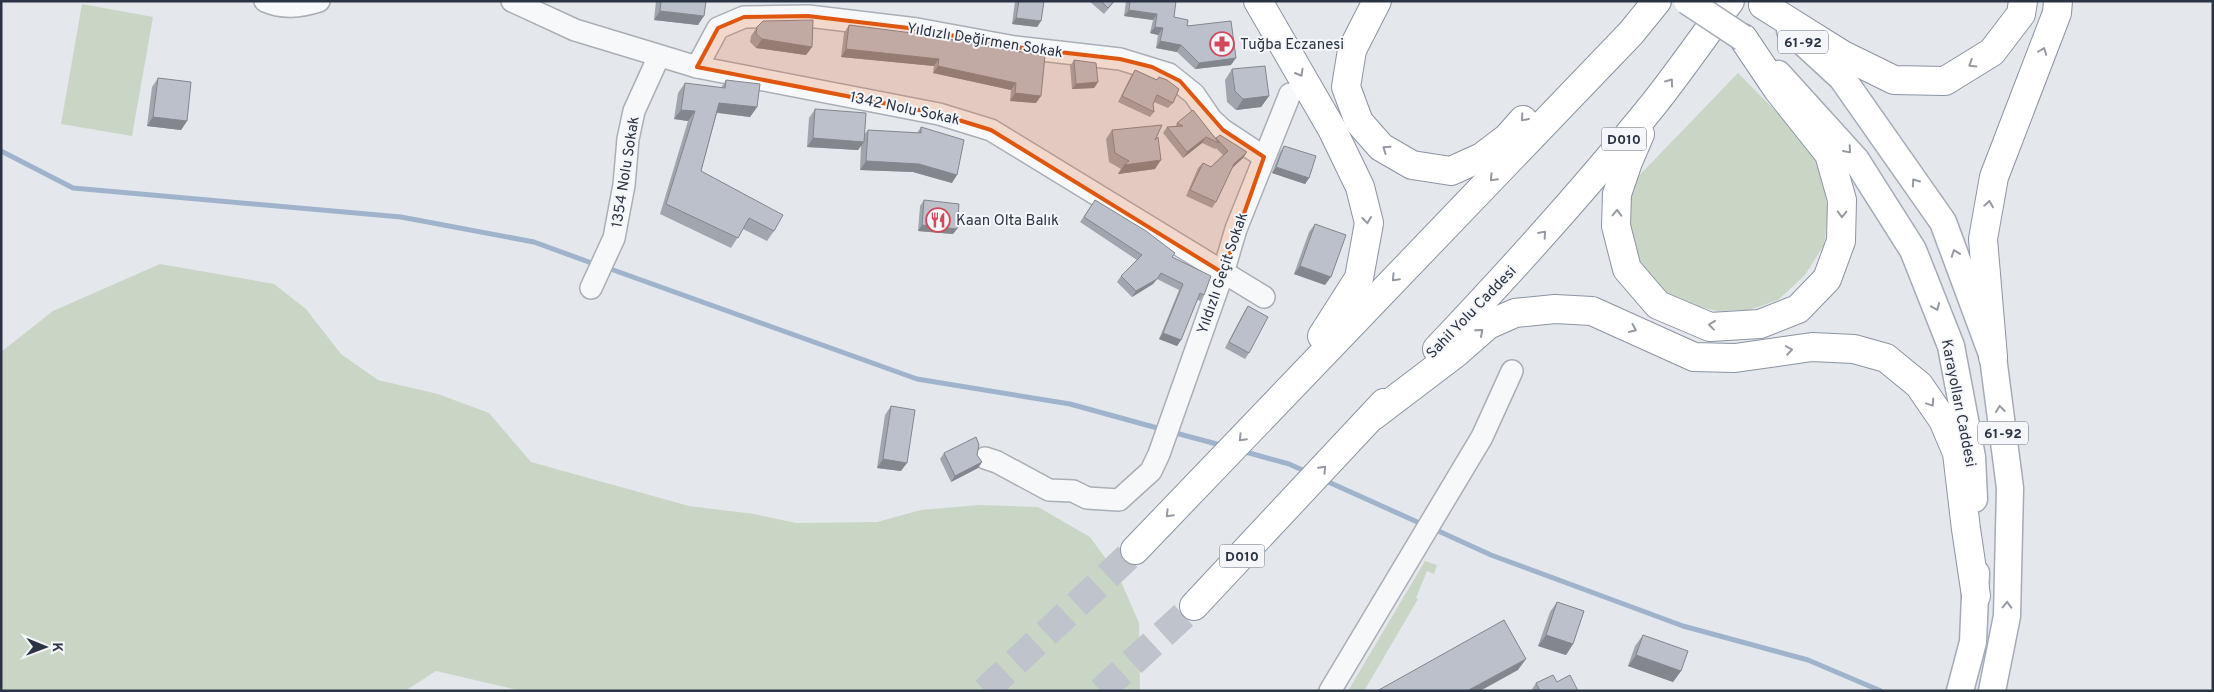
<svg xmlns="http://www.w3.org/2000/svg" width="2214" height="692" font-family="Overpass,sans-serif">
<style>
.green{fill:#c9d6c5}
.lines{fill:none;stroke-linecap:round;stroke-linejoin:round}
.stream{stroke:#9fb4cc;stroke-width:5}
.highway-tunnel{stroke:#bfc3cb;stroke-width:28;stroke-dasharray:28 14;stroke-linecap:butt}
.minor-casing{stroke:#a9aeb7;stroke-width:24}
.major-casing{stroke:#a3abb8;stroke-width:29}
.highway-casing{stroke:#8b94a3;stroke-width:30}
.minor{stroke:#f7f8fa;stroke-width:21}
.major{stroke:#fff;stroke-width:26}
.highway{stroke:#fff;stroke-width:28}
.major-bridge-casing{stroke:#a3abb8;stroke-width:29;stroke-linecap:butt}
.major-bridge{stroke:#fff;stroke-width:26}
.wall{fill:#a1a5ae}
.shaded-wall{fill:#83868d}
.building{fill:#bbc0ca;stroke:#83868d}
.oneway{stroke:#959aa2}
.marked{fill:#df570f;fill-opacity:0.2;stroke:#df570f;stroke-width:4;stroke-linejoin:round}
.labels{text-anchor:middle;stroke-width:4;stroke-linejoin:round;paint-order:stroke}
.shield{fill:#f4f6f9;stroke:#676e7b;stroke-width:1}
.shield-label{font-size:14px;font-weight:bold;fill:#2b3445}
.street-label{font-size:15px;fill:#2b3445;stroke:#f4f6f9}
.poi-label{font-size:15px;fill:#2b3445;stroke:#f4f6f9;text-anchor:start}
</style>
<rect width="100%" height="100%" fill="#e4e7ec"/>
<g class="green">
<path d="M82 4 153 17 132 136 61 124Z"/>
<path d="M1738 73 1808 144 1823 176 1828 215 1824 245 1805 275 1778 300 1749 310 1717 311 1686 304 1656 286 1627 240 1630 185Z"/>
<path d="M160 264 274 284 306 309 341 354 378 380 438 394 489 413 531 462 689 506 754 514 796 523 877 522 921 510 979 505 1038 507 1090 537 1119 577 1139 623 1140 691H522L436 671 405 691H1V352L53 311Z"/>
<path d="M1425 561 1437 565 1434 574 1427 571 1416 598 1418 599 1364 691H1348Z"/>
</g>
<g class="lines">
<g class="stream">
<path d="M1 151 73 188 401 217 534 242 597 265"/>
<path d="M605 267 917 379 1070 404 1161 429"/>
<path d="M1172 432 1224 446"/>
<path d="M1242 451 1289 464 1307 472"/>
<path d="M1324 480 1424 525"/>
<path d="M1434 529 1491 555 1683 626 1808 660 1881 691"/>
</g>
<g class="highway-tunnel">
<path d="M985 691 1135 550"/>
<path d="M1101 691 1194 606"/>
</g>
<g class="minor-casing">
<g id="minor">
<path d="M265 1C283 9 300 7 319 1"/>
<path d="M512 1 575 30 697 67 939 114 991 130 1264 297"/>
<path d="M697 67 718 28 744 17 808 16 917 29 1015 47 1120 59 1169 74 1194 94 1211 119 1223 130 1264 157"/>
<path d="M591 288 614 238 624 185 628 139 634 111 659 56"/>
<path d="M985 458 997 462 1049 490 1073 491 1087 498 1119 500 1151 471 1159 454 1223 273 1236 229 1290 94"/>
<path d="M1330 691 1482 437 1512 371"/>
</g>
</g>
<g class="major-casing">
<g id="major">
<path d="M1790 30 1842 78 1943 222 1993 357 2010 488 2007 616 1992 691"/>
<path d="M1778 74 1856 160 1913 250 1951 346 1972 457 1974 499"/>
<path d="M1960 691 1973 642 1976 573"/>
</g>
</g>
<g class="highway-casing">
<g id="highway">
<path d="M1258 1 1332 129 1360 187 1369 223 1359 278 1322 336"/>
<path d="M1377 1 1352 50 1346 87 1359 122 1381 147 1412 165 1451 171 1482 157 1507 138 1523 120"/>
<path d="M1763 5 1843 55 1894 80 1945 81 1992 52 2021 14 2023 1"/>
<path d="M1640 134 1628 162 1617 194 1616 226 1627 269 1658 305 1710 327 1760 324 1798 309 1827 279 1841 241 1842 200 1829 154 1778 90 1743 38"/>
<path d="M1437 349C1512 270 1585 189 1653 105 1680 71 1704 36 1730 1"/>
<path d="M1993 357 1983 239 1994 177 2057 13 2058 1"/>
<path d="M1373 416 1456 353 1488 325 1515 313 1555 309 1592 311 1694 357 1735 358 1812 347 1854 349 1886 358 1919 385 1943 420 1957 453 1966 529 1976 596"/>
<path d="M1135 550 1631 33 1657 1"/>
<path d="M1194 606 1384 403"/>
</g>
</g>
<use href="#minor" class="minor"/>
<use href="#major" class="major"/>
<use href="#highway" class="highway"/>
<g class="major-bridge-casing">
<path id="major-bridge" d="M1687 1 1743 38"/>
</g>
<use href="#major-bridge" class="major-bridge"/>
</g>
<g class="wall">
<path d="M656 1H706L698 25 654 20Z"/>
<path d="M1015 1H1044L1041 21 1037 27 1012 24Z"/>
<path d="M1089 1H1115L1104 14Z"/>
<path d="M1126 1H1176L1174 17 1187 26 1231 65 1195 69 1177 52 1156 48 1158 35 1150 33 1153 20 1124 16Z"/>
<path d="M849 25 1014 51 1036 103 1010 101 1011 90 933 73 934 66 841 57 844 33Z"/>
<path d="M757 27 812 47 806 55 756 48 750 42 751 36Z"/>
<path d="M1074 60 1098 82 1094 88 1072 89 1070 66Z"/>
<path d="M1232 69 1269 96 1261 107 1236 110 1227 102 1225 80Z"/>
<path d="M1135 70 1157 80 1159 77 1173 103 1168 108 1154 102 1153 104 1154 112 1150 117 1118 102 1131 76Z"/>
<path d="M158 78 187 121 181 130 147 126 152 87Z"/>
<path d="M726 80 757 107 750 117 717 113 701 171 774 231 767 241 743 229 731 248 660 214 688 121 674 119 678 93 685 83 721 88Z"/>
<path d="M815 109 864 135 868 130 917 133 921 127 952 183 913 172 860 170 861 145 858 150 807 147 809 118Z"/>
<path d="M1177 123 1216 139 1220 135 1247 152 1243 158 1232 168 1216 202 1212 208 1186 196 1198 168 1203 163 1211 167 1223 155 1216 148 1215 149 1202 143 1183 158 1163 133 1167 127H1175Z"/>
<path d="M1112 130 1155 140V169L1118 174 1121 169 1109 162 1106 139Z"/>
<path d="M1284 146 1309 178 1305 184 1272 173 1280 152Z"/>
<path d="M924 200 953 234 918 231 920 206Z"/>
<path d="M1095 200 1172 257 1204 295 1200 301 1197 299 1181 340 1177 346 1159 339 1179 290 1157 279 1153 284 1132 297 1117 282 1121 276 1137 260 1080 222Z"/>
<path d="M1315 224 1325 285 1294 274 1309 232Z"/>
<path d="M1248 306 1249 353 1245 359 1225 348 1244 312Z"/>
<path d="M891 406 901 471 877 468 885 415Z"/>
<path d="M944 453 977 455 982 462 978 468 951 482 940 459Z"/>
<path d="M1557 602 1573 644 1566 655 1538 646 1550 612Z"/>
<path d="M1643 635 1681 671 1673 682 1628 666 1635 646Z"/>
<path d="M1557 682 1578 691H1531L1536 683Z"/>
</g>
<g class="shaded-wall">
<path d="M1129 10 1157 14 1153 20 1124 16Z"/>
<path d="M660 11 704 16 698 25 654 20Z"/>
<path d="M1016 18 1041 21 1037 27 1012 24Z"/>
<path d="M1155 27 1163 28 1158 35 1150 33Z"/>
<path d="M762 39 812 47 806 55 756 48Z"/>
<path d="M1160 41 1181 45 1177 52 1156 48Z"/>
<path d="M846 49 939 59 934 66 841 57Z"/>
<path d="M1236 58 1231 65 1195 69 1199 63Z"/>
<path d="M938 66 1016 83 1011 90 933 73Z"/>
<path d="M1098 82 1094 88 1072 89 1076 84Z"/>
<path d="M1015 93 1041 96 1036 103 1010 101Z"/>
<path d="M1269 96 1261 107 1236 110 1243 99Z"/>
<path d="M719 103 757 107 750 117 713 112Z"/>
<path d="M681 110 695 111 688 121 674 119Z"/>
<path d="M153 117 187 121 181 130 147 126Z"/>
<path d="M1206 137 1202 143 1183 158 1187 152Z"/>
<path d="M813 138 864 142 858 150 807 147Z"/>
<path d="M1247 152 1243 158 1230 170 1234 164Z"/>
<path d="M1161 160 1155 169 1118 174 1124 165Z"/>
<path d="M866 161 919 164 957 175 952 183 913 172 860 170Z"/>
<path d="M1276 167 1309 178 1305 184 1272 173Z"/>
<path d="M922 225 957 229 953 234 918 231Z"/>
<path d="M1300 266 1331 277 1325 285 1294 274Z"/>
<path d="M1157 279 1153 284 1132 297 1136 291Z"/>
<path d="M1163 333 1181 340 1177 346 1159 339Z"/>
<path d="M883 459 907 463 901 471 877 468Z"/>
<path d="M982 462 978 468 951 482 955 476Z"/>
<path d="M1546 635 1573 644 1566 655 1538 646Z"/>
<path d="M1636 655 1681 671 1673 682 1628 666Z"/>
<path d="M1526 659 1518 670 1480 691H1467Z"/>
</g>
<g class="building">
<path d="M661 1H706L704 16 660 11Z"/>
<path d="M1019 1H1044L1041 21 1016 18Z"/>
<path d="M1101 1H1114L1108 8Z"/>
<path d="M1130 1H1176L1174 17 1188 20 1187 26 1231 21 1236 58 1199 63 1181 45 1160 41 1163 28 1155 27 1157 14 1129 10Z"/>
<path d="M813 20 812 47 762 39 756 34 757 27 763 21Z"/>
<path d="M849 25 920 34 1014 51 1045 55 1041 96 1015 93 1016 83 938 66 939 59 846 49Z"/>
<path d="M1074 60 1096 63 1098 82 1076 84Z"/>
<path d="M1265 66 1269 96 1243 99 1235 91 1232 69Z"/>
<path d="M1135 70 1157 80 1159 77 1167 80 1179 89 1173 103 1157 95 1153 104 1154 112 1122 96Z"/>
<path d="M158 78 191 82 187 121 153 117Z"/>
<path d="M726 80 760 84 757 107 719 103 701 171 783 215 774 231 749 218 738 238 666 204 695 111 681 110 685 83 725 88Z"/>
<path d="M815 109 866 113 864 142 813 138Z"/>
<path d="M1193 110 1219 143 1206 137 1187 152 1167 127 1183 126 1177 123Z"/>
<path d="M1162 125 1155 140 1158 137 1161 160 1124 165 1129 161 1115 153 1112 130Z"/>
<path d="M921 127 964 140 957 175 919 164 866 161 868 130 921 133Z"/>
<path d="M1220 135 1247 152 1234 164 1216 202 1190 190 1203 163 1211 167 1228 151 1216 138Z"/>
<path d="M1284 146 1316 156 1309 178 1276 167Z"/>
<path d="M924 200 959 204 957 229 922 225Z"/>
<path d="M1095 200 1146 231 1175 253 1172 257 1211 276 1204 295 1200 293 1181 340 1163 333 1183 284 1161 273 1157 279 1136 291 1121 276 1142 255 1084 217Z"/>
<path d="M1315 224 1346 235 1331 277 1300 266Z"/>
<path d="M1248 306 1268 317 1249 353 1229 342Z"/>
<path d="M891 406 915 410 907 463 883 459Z"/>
<path d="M976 437 979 445 977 455 982 462 955 476 944 453Z"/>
<path d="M1557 602 1584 611 1573 644 1546 635Z"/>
<path d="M1504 620 1526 659 1467 691H1377Z"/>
<path d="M1643 635 1688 651 1681 671 1636 655Z"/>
<path d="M1553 675 1557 682 1570 675 1578 691H1540L1536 683Z"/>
</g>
<defs><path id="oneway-chevron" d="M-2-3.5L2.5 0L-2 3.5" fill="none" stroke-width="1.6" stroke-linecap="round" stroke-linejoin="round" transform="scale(1.25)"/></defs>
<g class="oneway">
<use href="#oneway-chevron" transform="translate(2043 51) rotate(-69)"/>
<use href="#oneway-chevron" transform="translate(1972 64) rotate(148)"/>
<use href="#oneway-chevron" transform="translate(1300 73) rotate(60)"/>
<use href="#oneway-chevron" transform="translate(1670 82) rotate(-54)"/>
<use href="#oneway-chevron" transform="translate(1524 118) rotate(131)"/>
<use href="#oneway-chevron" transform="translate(1386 149) rotate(-145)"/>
<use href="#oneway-chevron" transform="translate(1848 150) rotate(49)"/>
<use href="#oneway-chevron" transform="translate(1493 178) rotate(134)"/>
<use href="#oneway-chevron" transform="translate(1915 182) rotate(-125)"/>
<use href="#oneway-chevron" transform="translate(1989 204) rotate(-81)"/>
<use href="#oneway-chevron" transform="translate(1617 213) rotate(-88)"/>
<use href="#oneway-chevron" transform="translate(1842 214) rotate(91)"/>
<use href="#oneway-chevron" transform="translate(1367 220) rotate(84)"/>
<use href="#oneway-chevron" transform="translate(1543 234) rotate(-49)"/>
<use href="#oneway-chevron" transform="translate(1955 253) rotate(-110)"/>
<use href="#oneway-chevron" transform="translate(1395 278) rotate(134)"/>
<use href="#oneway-chevron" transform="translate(1936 307) rotate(68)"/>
<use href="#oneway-chevron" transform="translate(1712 325) rotate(-173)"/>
<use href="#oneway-chevron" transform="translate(1633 329) rotate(24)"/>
<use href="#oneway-chevron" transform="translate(1480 332) rotate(-41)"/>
<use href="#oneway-chevron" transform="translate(1789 350) rotate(-8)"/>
<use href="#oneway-chevron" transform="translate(1931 403) rotate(56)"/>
<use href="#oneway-chevron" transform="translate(2000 409) rotate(-97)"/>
<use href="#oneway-chevron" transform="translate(1242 438) rotate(134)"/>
<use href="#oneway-chevron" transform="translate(1323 469) rotate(-47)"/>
<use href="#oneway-chevron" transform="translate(1169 514) rotate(134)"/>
<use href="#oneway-chevron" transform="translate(2007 605) rotate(-88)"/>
</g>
<path class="marked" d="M808 16 917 29 1015 47 1120 59 1152 67 1180 81 1223 130 1264 157 1223 273 991 130 939 114 697 67 718 28 744 17Z"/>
<defs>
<g id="pharmacy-ring" transform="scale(1.25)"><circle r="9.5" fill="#f4f6f9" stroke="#d1495b" stroke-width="1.5"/><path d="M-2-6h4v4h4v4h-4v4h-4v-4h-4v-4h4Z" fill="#d1495b"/></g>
<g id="restaurant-ring" transform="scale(1.25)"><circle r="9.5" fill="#f4f6f9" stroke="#d1495b" stroke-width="1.5"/><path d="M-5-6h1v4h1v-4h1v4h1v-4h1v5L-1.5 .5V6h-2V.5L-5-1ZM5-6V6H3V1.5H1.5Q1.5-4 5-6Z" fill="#d1495b"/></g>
</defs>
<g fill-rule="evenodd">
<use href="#pharmacy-ring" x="1222" y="44"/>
<use href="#restaurant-ring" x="938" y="220"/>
</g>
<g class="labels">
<g class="shield">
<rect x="1778" y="30.5" width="50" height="23" rx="4"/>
<rect x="1601.5" y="127.5" width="45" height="23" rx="4"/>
<rect x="1978" y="421.5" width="50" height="23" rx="4"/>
<rect x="1219.5" y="544.5" width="45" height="23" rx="4"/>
</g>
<g class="shield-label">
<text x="1803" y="47">61-92</text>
<text x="1624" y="144">D010</text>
<text x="2003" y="438">61-92</text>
<text x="1242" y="561">D010</text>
</g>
<g class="street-label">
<text transform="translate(985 40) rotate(9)" y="5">Yıldızlı Değirmen Sokak</text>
<text transform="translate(905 108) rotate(12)" y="5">1342 Nolu Sokak</text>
<text transform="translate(625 172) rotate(-81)" y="5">1354 Nolu Sokak</text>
<text transform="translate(1222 273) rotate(-71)" y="5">Yıldızlı Geçit Sokak</text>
<text transform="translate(1471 312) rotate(-46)" y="5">Sahil Yolu Caddesi</text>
<text transform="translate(1959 403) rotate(79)" y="5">Karayolları Caddesi</text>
</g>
<g class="poi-label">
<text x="1240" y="49">Tuğba Eczanesi</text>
<text x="956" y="225">Kaan Olta Balık</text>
</g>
</g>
<rect width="2214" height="692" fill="none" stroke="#2b3445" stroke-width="5"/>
<g transform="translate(45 647) rotate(91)" stroke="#f4f6f9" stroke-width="4" paint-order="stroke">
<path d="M0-4L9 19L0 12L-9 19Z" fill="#2b3445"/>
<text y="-8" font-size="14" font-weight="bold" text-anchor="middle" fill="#2b3445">K</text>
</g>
</svg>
